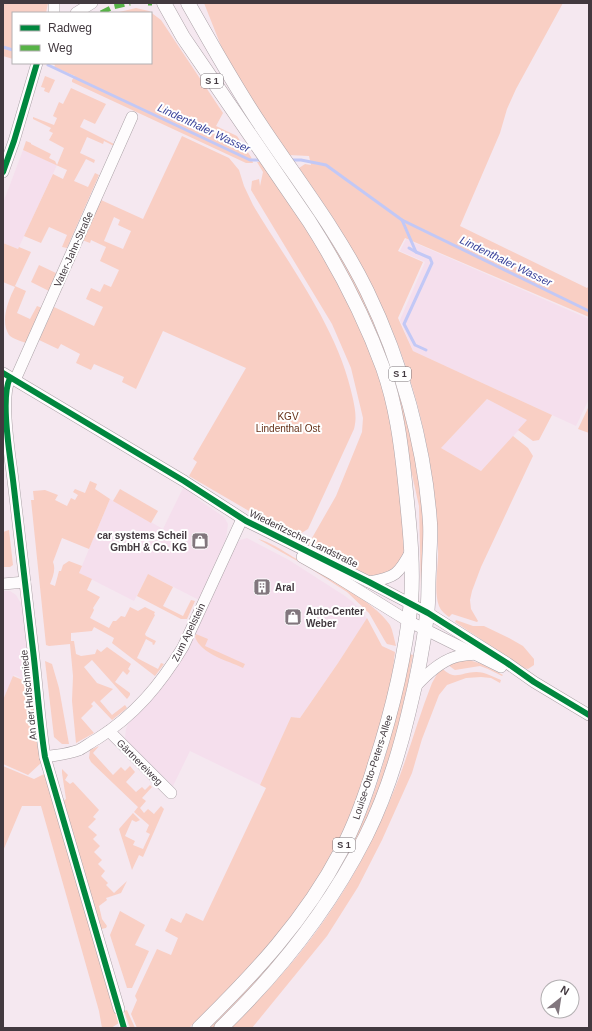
<svg xmlns="http://www.w3.org/2000/svg" width="592" height="1031" font-family="Helvetica,sans-serif">
<style>
.built{fill:#f5dfed}
.green{fill:#f9cfc4;fill-rule:evenodd}
.lines{fill:none;stroke-linecap:round;stroke-linejoin:round}
.stream{stroke:#c2c8f6;stroke-width:3}
.minor-casing{stroke:#aba2a7;stroke-width:12}
.major-casing{stroke:#aba2a7;stroke-width:15}
.minor{stroke:#fefcfd;stroke-width:11}
.major{stroke:#fefcfd;stroke-width:14}
.quiet{stroke:#57b347;stroke-width:5;stroke-dasharray:10 5;stroke-linecap:butt}
.cycleway-casing{stroke:#fff;stroke-width:8}
.cycleway{stroke:#00873e;stroke-width:6}
.labels{text-anchor:middle;stroke-width:4;stroke-linejoin:round;paint-order:stroke}
.shield{fill:#fff;stroke:#7b7479;stroke-width:1}
.shield-label{font-size:9px;font-weight:bold;fill:#42393f}
.street-label{font-size:10px;fill:#42393f;stroke:#fff}
.park-label{font-size:10px;fill:#653017;stroke:#fff}
.poi-label{font-size:10px;font-weight:bold;fill:#42393f;stroke:#fff;text-anchor:start}
.water-label{font-size:11px;font-style:italic;fill:#3a439b;stroke:#fff}
</style>
<rect width="100%" height="100%" fill="#f5e8f0"/>
<g class="built">
<path d="M23 150 57 165 18 249 3 243V203Z"/>
<path d="M406 239 589 319V399L576 426 413 351 400 320 425 262 400 251Z"/>
<path d="M487 399 528 420 481 471 441 448Z"/>
<path d="M184 486 199 500 224 517 228 524 226 539 199 600 148 574 134 601 79 573 110 499 163 529Z"/>
<path d="M247 538 289 560 345 596 353 602 367 618 338 663 300 718 291 717 260 785 190 751 173 786 127 741 125 738 126 729 128 724 145 707 161 689 181 660 231 549 240 540Z"/>
<path d="M3 591H10L16 595 23 607 31 679 26 680 14 675 3 700Z"/>
</g>
<g class="green">
<path d="M3 3H48L46 13H13V59L3 56Z"/>
<path d="M204 3H563L516 89 507 109 500 133 460 226 587 288 589 286V317L405 238 398 251 423 262 398 318 413 351 552 415 539 440 533 441 518 430 527 420 487 399 441 448 481 471 513 436 528 448 533 456 481 567 472 591 470 600 471 609 478 621 477 622 452 614 449 617C445 614 441 611 439 606 433 590 439 565 438 549 438 518 434 488 429 458 415 375 383 297 338 226 326 206 312 187 299 168L305 164 311 165 309 156 288 155 254 105 223 51Z"/>
<path d="M136 8 149 11 161 20 223 113 216 126 237 136 251 157 253 163H246L72 82V80L75 76 54 67 55 65 50 63H151V13H115Z"/>
<path d="M45 76 55 80 49 93 44 91 45 88 41 87Z"/>
<path d="M71 88 106 104 95 124 84 119 80 127 114 144V146L104 141 103 144 87 137 80 153 95 160 94 163 86 159 74 181 88 187 95 173 99 175 67 248 62 247 67 235 49 227 41 243 24 236 53 174 63 179 67 170 23 150 26 141 31 143V144L51 154 49 158 55 161 57 165 64 148 49 140 53 133 49 131 51 128 33 119V117L54 125 57 118 53 116 59 102 63 104Z"/>
<path d="M182 136 229 158 239 170 244 186 253 205C289 265 339 329 353 399 355 409 357 418 354 429L308 529 295 537 253 513 254 509 251 508 249 511 189 476 197 462 193 459 246 368 163 331 136 389 122 382 124 377 94 364 91 370 76 363 80 354 61 344 58 349 39 340 54 307 94 326 103 307 86 299 91 288 100 292 104 284 111 287 119 270 100 261 106 247 91 240 90 243 82 240 101 200 143 219ZM114 217 120 220 118 225 131 231 123 249 104 241Z"/>
<path d="M257 162H262L300 219 341 286 374 361 386 397 392 426 401 501 404 549 403 555 393 571 373 576 365 574 335 560 308 545 336 496 358 442 362 432 363 418 351 368 332 324 251 190 252 181 259 179 260 186 263 172Z"/>
<path d="M277 162H280L310 206 356 283 381 337 405 411 418 470 424 531 423 589 421 591 419 506 411 470 403 418 396 390 373 324 347 271 318 222Z"/>
<path d="M3 243 18 249 19 247 31 252 15 286 26 291 17 313 30 319 37 306 42 308 26 343C21 341 13 339 9 335 0 321 8 301 15 287L3 282Z"/>
<path d="M39 265 56 273 49 291 31 282Z"/>
<path d="M589 406V433L578 429Z"/>
<path d="M90 481 97 484 95 489 110 499 89 549 62 538 53 562C56 569 53 577 50 584L55 586 59 571H61L63 565 69 561 82 566 79 573 92 579 87 590 100 597 93 608 94 610 90 618 109 628 113 621H116L121 616 125 617 130 607 138 611 145 607 155 612 154 614 155 615 145 634 146 636 156 641 154 645 152 644 153 643 146 639 137 658 158 669 161 663 164 664 155 676 112 643 114 638 94 627 92 631 71 633V641H74L76 654 81 656 95 654 97 649 101 652 107 647 131 664 128 669 130 671 127 675 123 671 115 682 130 693V695L127 699 92 660 84 667 97 683 113 689 100 701 112 715 125 705 127 708 112 720 94 701 91 704 93 706 81 718 94 733 76 743 72 701 73 676 70 644 49 646 46 645 31 500H34L33 491 45 490 58 495 55 500 67 506 71 498 75 500 78 495 73 492 75 489 85 493Z"/>
<path d="M120 489 158 511 151 523 113 501Z"/>
<path d="M9 530 13 565 10 567H3V532Z"/>
<path d="M258 539C270 542 282 550 293 557 319 571 374 601 390 625 393 631 394 639 396 646L387 644 385 641 369 613 347 592 308 567Z"/>
<path d="M148 574 173 587 163 606 183 616 191 600 195 601 187 619H181L137 596Z"/>
<path d="M367 618 382 646 395 652 392 677 379 732 347 828 319 878 275 940 222 997 189 1028H137L131 1014 137 1000 135 996 157 949 171 955 178 938 165 931 171 918 181 923 186 913 203 921 266 788 260 785 291 717 300 718 338 663Z"/>
<path d="M456 620 473 626H484L509 638 523 646 534 659V665L528 669 524 668 455 622Z"/>
<path d="M196 634 208 639 205 646 245 664 243 668C227 660 202 655 195 637Z"/>
<path d="M409 654 413 655 408 683 390 763 363 830 308 922 246 996 214 1028H209C271 967 329 902 363 821 386 767 397 710 409 654Z"/>
<path d="M469 660 482 664 503 675 502 676 488 669 480 666 455 670 448 665 455 662Z"/>
<path d="M45 661 52 664 59 688 69 744H62L54 737Z"/>
<path d="M443 669C455 681 462 672 476 672 486 672 493 677 501 680L500 683 491 678 481 677 466 678 447 685 439 695 422 739 412 773 382 840 358 887 327 936 252 1028H230C305 958 357 883 395 788 409 754 418 718 432 683L437 674Z"/>
<path d="M13 676 32 684 37 737 41 763 28 775 3 764V700Z"/>
<path d="M99 746 93 753 113 775 121 767 125 771 130 766 135 772 126 782 136 792 142 787 145 790 150 785 152 787 142 798 146 801 140 808 144 813 148 809 154 814 161 806 164 809 143 857 139 855 132 870 119 829 133 813 140 820 136 822 132 820 125 836 135 841 133 845 143 849 150 834 146 832 149 825 134 812 138 807 91 762 89 758 90 750Z"/>
<path d="M3 766 34 779 46 773 119 1023 111 1028H102L99 1011 41 806H22L3 851Z"/>
<path d="M62 769 68 775 65 780 70 784 73 782 99 810 93 817 96 819 88 827 97 835 93 839 100 846 94 852 102 860 98 864 105 871 101 876 108 883 106 885 114 893 127 881 121 893 106 898 107 900 99 906 102 919 107 926 106 928 101 929 63 801 66 799 62 773Z"/>
<path d="M120 911 145 925 135 945 149 951 132 988H127L110 935Z"/>
<path d="M127 1010 135 1028H130L124 1011Z"/>
</g>
<g class="lines">
<g class="stream">
<path d="M3 47 13 50"/>
<path d="M48 65 250 160H261"/>
<path d="M290 160H301L326 165 402 220 589 311"/>
<path d="M402 220 416 252 430 258 432 263 404 324 415 345 426 350"/>
<path d="M409 248 416 252"/>
</g>
<g class="minor-casing">
<g id="minor">
<path d="M54 3V13"/>
<path d="M76 13 92 3"/>
<path d="M3 172 14 141 37 63"/>
<path d="M3 373 184 481 246 521 369 582 428 613 507 663 534 682 589 715"/>
<path d="M10 378C0 398 10 455 13 480 19 534 26 588 32 642 37 680 39 719 45 757L119 1009"/>
<path d="M15 380 132 117"/>
<path d="M302 557 334 575 408 621 501 667"/>
<path d="M369 582C395 578 399 574 411 551"/>
<path d="M3 584 25 582"/>
<path d="M415 687C426 675 439 662 455 657 461 655 468 655 474 654"/>
<path d="M109 731 171 793"/>
<path d="M45 757C56 755 69 754 79 750 85 747 91 742 97 739 135 715 160 685 183 647L242 519"/>
</g>
</g>
<g class="major-casing">
<g id="major">
<path d="M164 3 183 37 309 221C339 268 364 316 383 368 396 405 401 443 405 482 409 522 414 562 411 602 405 657 392 712 375 764 366 794 356 823 341 851 305 920 254 974 199 1028"/>
<path d="M188 3C212 45 235 87 262 127 298 181 338 232 367 291 401 361 425 446 430 523 431 538 429 554 429 569 428 584 429 600 427 615 423 648 417 679 409 711 399 754 386 796 366 836 329 909 279 972 221 1028"/>
</g>
</g>
<use href="#minor" class="minor"/>
<use href="#major" class="major"/>
<g class="quiet">
<path d="M148 3H152"/>
<path d="M101 13 113 7 130 3"/>
</g>
<g class="cycleway-casing">
<g id="cycleway">
<path d="M3 172 14 141 37 63"/>
<path d="M3 373 184 481 246 521 369 582 428 613 507 663 534 682 589 715"/>
<path d="M10 378C0 398 10 455 13 480 19 534 26 588 32 642 37 680 39 719 45 757L124 1028"/>
</g>
</g>
<use href="#cycleway" class="cycleway"/>
</g>
<defs>
<g id="shop-square" transform="scale(0.9)"><rect x="-9" y="-9" width="18" height="18" rx="4" fill="#81767d" stroke="#fff"/><path d="M-5-2.5h2.3a2.7 3.5 0 0 1 5.4 0H5L5.5 6h-11ZM-1.5-2.5h3a1.5 2.3 0 0 0-3 0Z" fill="#fff"/></g>
<g id="building-square" transform="scale(0.9)"><rect x="-9" y="-9" width="18" height="18" rx="4" fill="#81767d" stroke="#fff"/><path d="M-4-6H4V6H1V3H-1V6H-4ZM-2.5-4.3h1.7v1.8h-1.7ZM.8-4.3h1.7v1.8H.8ZM-2.5-1h1.7V.8h-1.7ZM.8-1h1.7V.8H.8Z" fill="#fff"/></g>
</defs>
<g fill-rule="evenodd">
<use href="#shop-square" x="200" y="541"/>
<use href="#building-square" x="262" y="587"/>
<use href="#shop-square" x="293" y="617"/>
</g>
<g class="labels">
<g class="shield">
<rect x="201" y="74" width="22" height="14" rx="3"/>
<rect x="389" y="367" width="22" height="14" rx="3"/>
<rect x="333" y="838" width="22" height="14" rx="3"/>
</g>
<g class="shield-label">
<text x="212" y="84">S 1</text>
<text x="400" y="377">S 1</text>
<text x="344" y="848">S 1</text>
</g>
<g class="street-label">
<text transform="translate(73 249) rotate(-66)" y="4">Vater-Jahn-Straße</text>
<text transform="translate(304 538) rotate(26)" y="4">Wiederitzscher Landstraße</text>
<text transform="translate(188 632) rotate(-64)" y="4">Zum Apelstein</text>
<text transform="translate(28 695) rotate(-96)" y="4">An der Hufschmiede</text>
<text transform="translate(140 762) rotate(45)" y="4">Gärtnereiweg</text>
<text transform="translate(372 767) rotate(-72)" y="4">Louise-Otto-Peters-Allee</text>
</g>
<g class="park-label">
<text x="288" y="420">KGV<tspan x="288" dy="12">Lindenthal Ost</tspan></text>
</g>
<g class="poi-label">
<text x="187" y="539" text-anchor="end">car systems Scheil<tspan x="187" dy="12">GmbH &amp; Co. KG</tspan></text>
<text x="275" y="591">Aral</text>
<text x="306" y="615">Auto-Center<tspan x="306" dy="12">Weber</tspan></text>
</g>
<g class="water-label">
<text transform="translate(204 128) rotate(25)" y="4">Lindenthaler Wasser</text>
<text transform="translate(506 261) rotate(26)" y="4">Lindenthaler Wasser</text>
</g>
</g>
<rect width="592" height="1031" fill="none" stroke="#42393f" stroke-width="8"/>
<rect x="12" y="12" width="140" height="52" fill="#ffffff" stroke="#b3b0b2"/>
<rect x="20" y="25" width="20" height="6" fill="#00873e" stroke="#b3b0b2"/>
<text x="48" y="32" font-size="12" fill="#42393f">Radweg</text>
<rect x="20" y="45" width="20" height="6" fill="#57b347" stroke="#b3b0b2"/>
<text x="48" y="52" font-size="12" fill="#42393f">Weg</text>
<g transform="translate(560 999) rotate(30)"><circle r="19" fill="#ffffff" stroke="#b3b0b2"/>
<path d="M0-3L7 15L0 10L-7 15Z" fill="#81767d"/>
<text y="-6" font-size="11" font-weight="bold" text-anchor="middle" fill="#42393f">N</text>
</g>
</svg>
